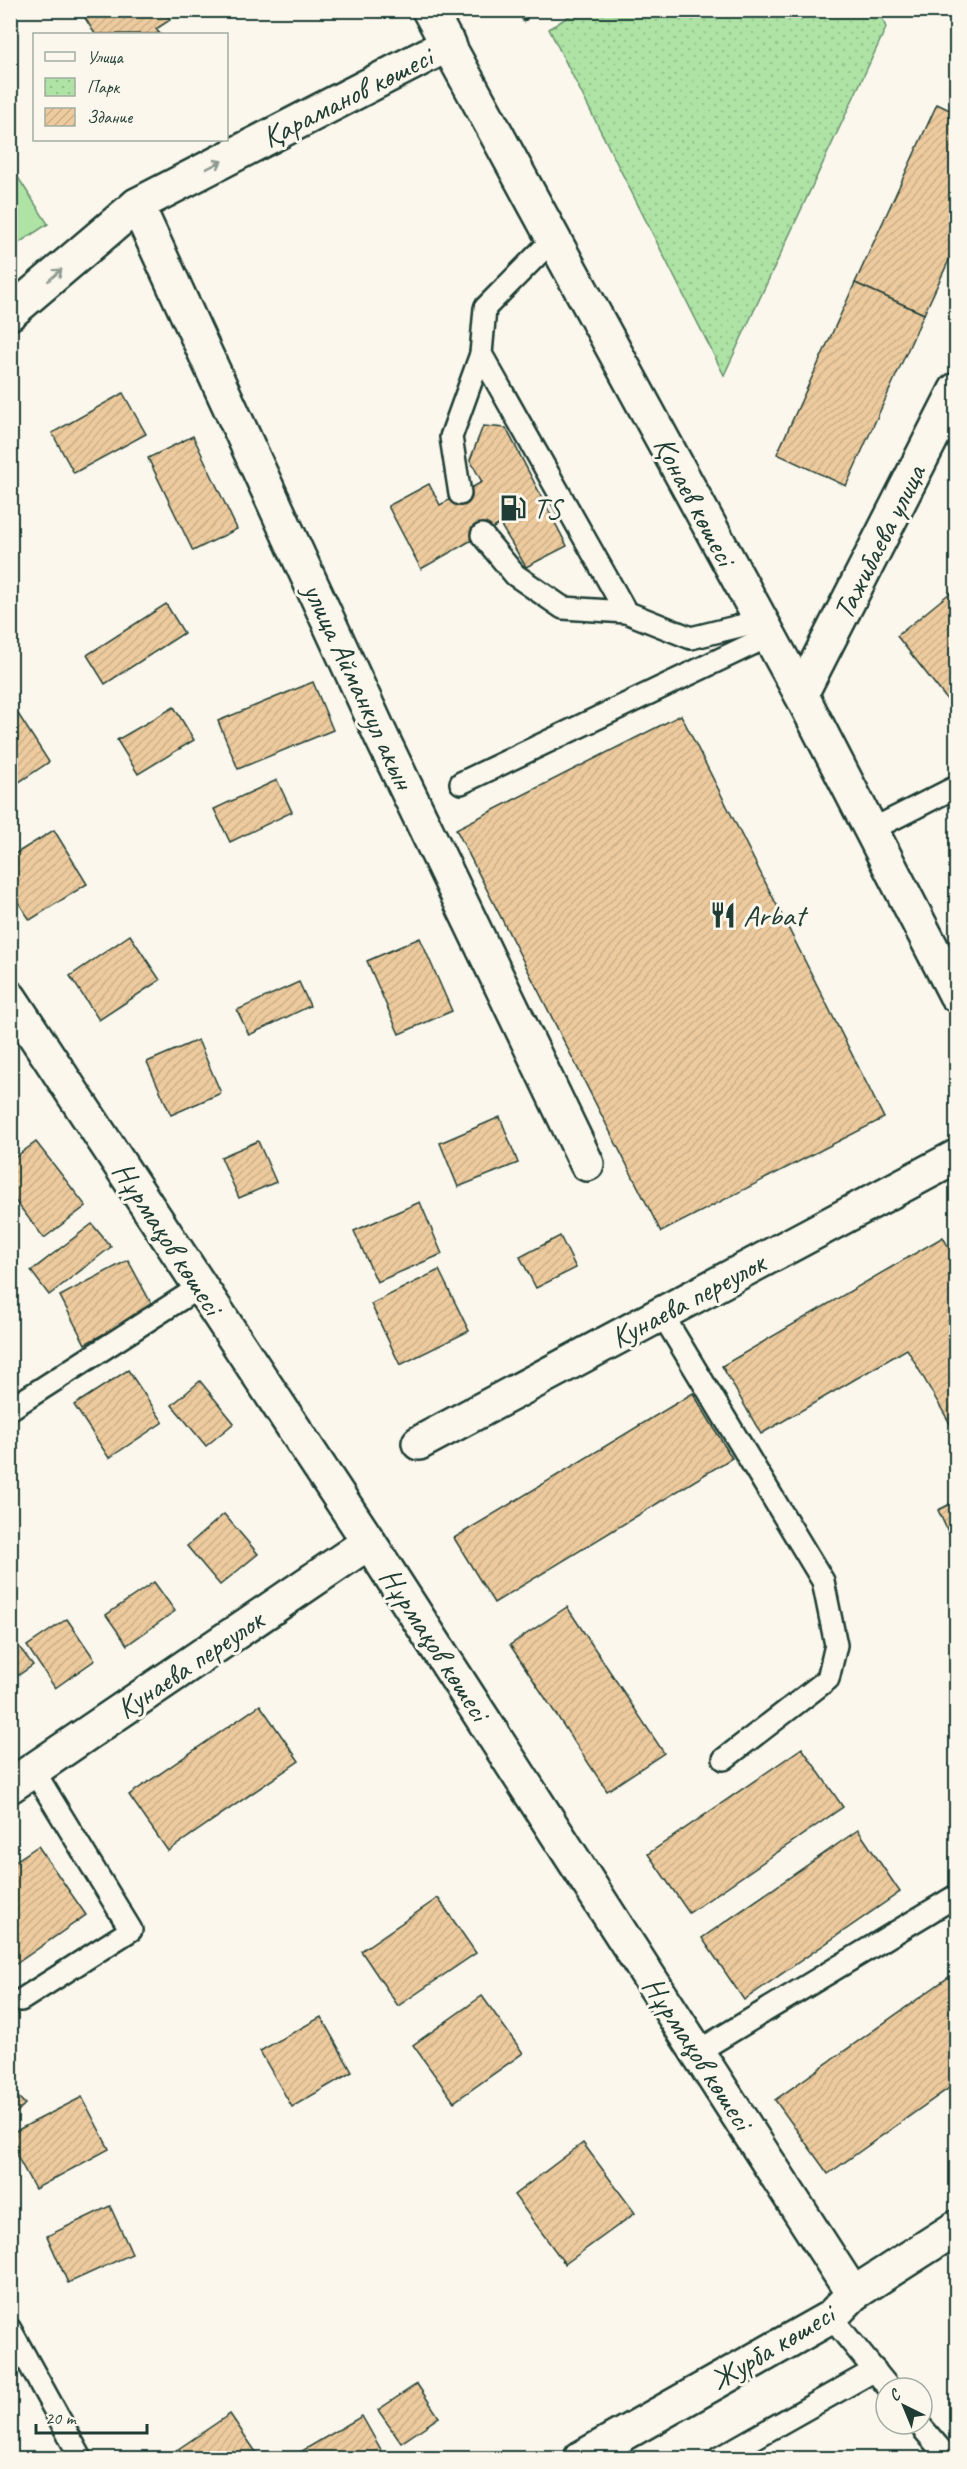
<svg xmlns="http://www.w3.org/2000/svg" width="967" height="2469" font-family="Caveat,sans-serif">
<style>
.park{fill:url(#park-dots);stroke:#66906c;stroke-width:1.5}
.pitch{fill:#aee3a5;stroke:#66906c;stroke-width:1.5}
.building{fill:url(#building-hatch);stroke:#1f3d34;stroke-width:1.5}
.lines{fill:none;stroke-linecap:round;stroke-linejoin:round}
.lane-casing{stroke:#1f3d34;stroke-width:26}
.street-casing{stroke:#1f3d34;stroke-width:38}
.secondary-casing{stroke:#1f3d34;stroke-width:38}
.path{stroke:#1f3d34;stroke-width:4;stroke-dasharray:6 4.5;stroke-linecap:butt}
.lane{stroke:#fbf7ec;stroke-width:21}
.street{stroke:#fbf7ec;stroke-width:33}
.secondary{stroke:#fbf7ec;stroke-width:33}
.oneway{stroke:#8d9a90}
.labels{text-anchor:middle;stroke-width:6;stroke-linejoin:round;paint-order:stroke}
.street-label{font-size:30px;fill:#1f3d34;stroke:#fbf7ec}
.poi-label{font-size:30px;fill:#1f3d34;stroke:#fbf7ec;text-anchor:start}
</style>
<defs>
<pattern id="park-dots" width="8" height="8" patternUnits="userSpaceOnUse" patternTransform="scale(1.5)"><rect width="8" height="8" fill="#aee3a5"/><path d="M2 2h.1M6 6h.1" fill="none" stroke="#95c48f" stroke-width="1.8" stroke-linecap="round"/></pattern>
<pattern id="building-hatch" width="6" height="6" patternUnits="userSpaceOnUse" patternTransform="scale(1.5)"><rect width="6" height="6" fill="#edcb9e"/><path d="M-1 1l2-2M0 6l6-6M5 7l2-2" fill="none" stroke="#cbaf89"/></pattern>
</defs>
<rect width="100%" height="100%" fill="#fbf7ec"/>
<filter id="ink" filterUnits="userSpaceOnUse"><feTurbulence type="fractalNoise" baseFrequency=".0167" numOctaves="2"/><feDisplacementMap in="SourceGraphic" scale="12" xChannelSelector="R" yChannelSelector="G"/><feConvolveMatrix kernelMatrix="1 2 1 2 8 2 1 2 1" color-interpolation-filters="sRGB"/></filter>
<g filter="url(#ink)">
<path class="park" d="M577 11H880L886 28 724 375 549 29Z"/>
<path class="pitch" d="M10 165 48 224 11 248H10Z"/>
<g class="building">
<path d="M80 10H164L170 20 156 29 160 34H95Z"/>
<path d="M937 104 956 113V245L924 314 855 283Z"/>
<path d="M855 283 924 314 846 486 777 454Z"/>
<path d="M123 393 146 434 74 473 52 433Z"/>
<path d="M483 426 506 428 567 546 526 567 500 524 421 569 388 506 429 484 440 505 482 482 470 460Z"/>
<path d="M193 436 237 529 193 551 148 458Z"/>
<path d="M956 588V711L897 636Z"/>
<path d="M166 604 184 633 105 684 87 655Z"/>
<path d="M313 682 333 730 238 769 218 721Z"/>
<path d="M13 706 49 762 10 788V708Z"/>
<path d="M174 707 194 740 138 774 117 740Z"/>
<path d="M681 715 884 1118 661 1232 456 829Z"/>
<path d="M277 780 292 812 230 842 214 809Z"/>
<path d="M54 830 87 884 30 920 10 890V857Z"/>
<path d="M130 935 160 980 99 1020 70 976Z"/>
<path d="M420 938 452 1011 399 1034 367 961Z"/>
<path d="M299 982 310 1006 249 1035 237 1010Z"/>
<path d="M198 1040 221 1093 171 1115 147 1062Z"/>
<path d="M500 1117 518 1163 458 1187 440 1143Z"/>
<path d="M258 1141 276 1182 239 1198 221 1157Z"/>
<path d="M36 1142 86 1206 44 1238 10 1194V1161Z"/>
<path d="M420 1202 442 1254 377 1282 354 1231Z"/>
<path d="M92 1224 111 1247 49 1295 31 1271Z"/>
<path d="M560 1236 576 1268 536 1288 520 1257Z"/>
<path d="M943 1237 956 1261V1434L907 1349 761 1434 722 1366Z"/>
<path d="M128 1260 153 1307 85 1344 60 1296Z"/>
<path d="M439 1270 469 1331 400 1365 371 1304Z"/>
<path d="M128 1370 163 1422 109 1458 74 1405Z"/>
<path d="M200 1381 234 1423 206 1446 172 1405Z"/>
<path d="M693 1393 732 1458 494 1603 454 1538Z"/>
<path d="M956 1501V1549L938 1510Z"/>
<path d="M224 1514 258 1554 220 1585 187 1546Z"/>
<path d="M154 1582 175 1611 127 1645 106 1615Z"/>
<path d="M567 1607 664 1753 607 1791 510 1645Z"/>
<path d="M67 1619 95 1660 55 1688 27 1646Z"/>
<path d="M10 1635 33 1665 10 1681Z"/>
<path d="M260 1705 299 1761 168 1851 129 1795Z"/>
<path d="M802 1748 843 1807 689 1913 648 1854Z"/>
<path d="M858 1830 900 1892 744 2000 702 1938Z"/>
<path d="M38 1846 86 1915 10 1968V1865Z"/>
<path d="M438 1898 476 1953 398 2006 361 1951Z"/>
<path d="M956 1972V2083L828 2174 775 2100Z"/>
<path d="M482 1996 523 2053 454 2102 413 2045Z"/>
<path d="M321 2017 352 2072 292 2107 260 2051Z"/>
<path d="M10 2089 25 2104 10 2119Z"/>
<path d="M82 2097 109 2149 35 2189 10 2143V2134Z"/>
<path d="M583 2143 635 2213 565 2264 514 2195Z"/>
<path d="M110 2206 132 2254 68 2283 47 2236Z"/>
<path d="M417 2384 439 2417 401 2443 378 2410Z"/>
<path d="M230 2414 260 2458H165Z"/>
<path d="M362 2416 384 2455 378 2458H300L297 2454Z"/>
</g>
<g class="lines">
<g class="lane-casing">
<g id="lane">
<path d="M554 238 485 308 481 354 626 612 691 638 760 621"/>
<path d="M460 494 451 437 481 354"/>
<path d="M482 535 515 575 563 608 626 612"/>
<path d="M461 783 769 636"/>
<path d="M871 830 956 787"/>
<path d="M662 1314 823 1581 836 1645 828 1679 724 1759"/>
<path d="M10 1409 201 1286"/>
<path d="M21 2000 131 1930 34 1771"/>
<path d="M697 2052 956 1896"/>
<path d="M831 2317 889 2388"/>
<path d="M10 2329 81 2458"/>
<path d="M919 2424 948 2458"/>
<path d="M719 2458 875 2370"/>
</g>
</g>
<g class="street-casing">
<g id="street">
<path d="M137 205 382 738 587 1164"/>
<path d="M10 998 369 1542 853 2294"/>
<path d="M419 1443 956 1157"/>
<path d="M10 1786 369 1542"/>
</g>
</g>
<g class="secondary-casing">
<g id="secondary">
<path d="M429 10 801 694 956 995"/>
<path d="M10 313 137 205 449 44"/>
<path d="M801 694 956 390"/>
<path d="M581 2458 831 2317 853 2294 956 2228"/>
</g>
</g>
<path class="path" d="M522 21 539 10"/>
<use href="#lane" class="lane"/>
<use href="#street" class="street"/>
<use href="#secondary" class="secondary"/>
</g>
<defs><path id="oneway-shaft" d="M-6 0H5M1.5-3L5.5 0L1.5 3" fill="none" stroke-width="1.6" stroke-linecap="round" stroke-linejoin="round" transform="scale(1.5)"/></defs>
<g class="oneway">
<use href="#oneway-shaft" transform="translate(214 165) rotate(-27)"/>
<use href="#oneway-shaft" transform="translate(55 275) rotate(-41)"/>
</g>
</g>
<defs>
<g id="fuel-bare" transform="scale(2.07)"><path d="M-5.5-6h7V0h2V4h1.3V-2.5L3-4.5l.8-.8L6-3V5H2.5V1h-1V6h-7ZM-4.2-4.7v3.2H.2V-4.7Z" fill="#1f3d34" stroke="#fbf7ec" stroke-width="2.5" paint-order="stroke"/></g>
<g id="restaurant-bare" transform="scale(2.07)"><path d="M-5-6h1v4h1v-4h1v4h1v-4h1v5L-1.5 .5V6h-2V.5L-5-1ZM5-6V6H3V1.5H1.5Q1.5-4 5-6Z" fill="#1f3d34" stroke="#fbf7ec" stroke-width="2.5" paint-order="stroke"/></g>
</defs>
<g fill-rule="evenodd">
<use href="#fuel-bare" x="513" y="508"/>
<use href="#restaurant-bare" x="723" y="915"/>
</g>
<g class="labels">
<g class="street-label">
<text transform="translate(347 97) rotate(-27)" y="10">Қараманов көшесі</text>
<text transform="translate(695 501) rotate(62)" y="10">Қонаев көшесі</text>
<text transform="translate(879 542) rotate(-63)" y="10">Тажибаева улица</text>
<text transform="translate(359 686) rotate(65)" y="10">улица Айманкул акын</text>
<text transform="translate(168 1238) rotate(57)" y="10">Нұрмақов көшесі</text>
<text transform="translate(688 1300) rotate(-28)" y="10">Кунаева переулок</text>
<text transform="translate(435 1644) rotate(57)" y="10">Нұрмақов көшесі</text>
<text transform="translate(190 1664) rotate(-34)" y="10">Кунаева переулок</text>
<text transform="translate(698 2053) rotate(57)" y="10">Нұрмақов көшесі</text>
<text transform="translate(772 2347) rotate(-31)" y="10">Журба көшесі</text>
</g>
<g class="poi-label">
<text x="533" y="518">TS</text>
<text x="743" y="925">Arbat</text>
</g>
</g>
<rect width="967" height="2469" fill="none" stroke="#fbf7ec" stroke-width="36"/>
<rect x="18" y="18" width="931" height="2433" fill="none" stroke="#1f3d34" stroke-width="2" filter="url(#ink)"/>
<rect x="33" y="33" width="195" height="108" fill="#fbf7ec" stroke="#a3ada2" stroke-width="1.5"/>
<rect x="45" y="52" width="30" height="9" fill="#fbf7ec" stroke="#a3ada2" stroke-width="1.5"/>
<text x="87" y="63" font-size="18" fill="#1f3d34">Улица</text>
<rect x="45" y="78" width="30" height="18" fill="url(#park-dots)" stroke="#a3ada2" stroke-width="1.5"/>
<text x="87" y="93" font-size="18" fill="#1f3d34">Парк</text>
<rect x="45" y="108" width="30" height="18" fill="url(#building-hatch)" stroke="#a3ada2" stroke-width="1.5"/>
<text x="87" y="123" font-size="18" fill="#1f3d34">Здание</text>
<g transform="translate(904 2406) rotate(317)"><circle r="28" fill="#fbf7ec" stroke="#a3ada2" stroke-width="1.5"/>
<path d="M0-4.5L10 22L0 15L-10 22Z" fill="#1f3d34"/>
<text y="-9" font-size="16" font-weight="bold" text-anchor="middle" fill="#1f3d34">С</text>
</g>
<path d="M36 2424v9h111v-9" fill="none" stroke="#1f3d34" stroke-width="3"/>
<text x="45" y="2424" font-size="18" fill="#1f3d34" stroke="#fbf7ec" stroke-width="4.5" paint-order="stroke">20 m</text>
</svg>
